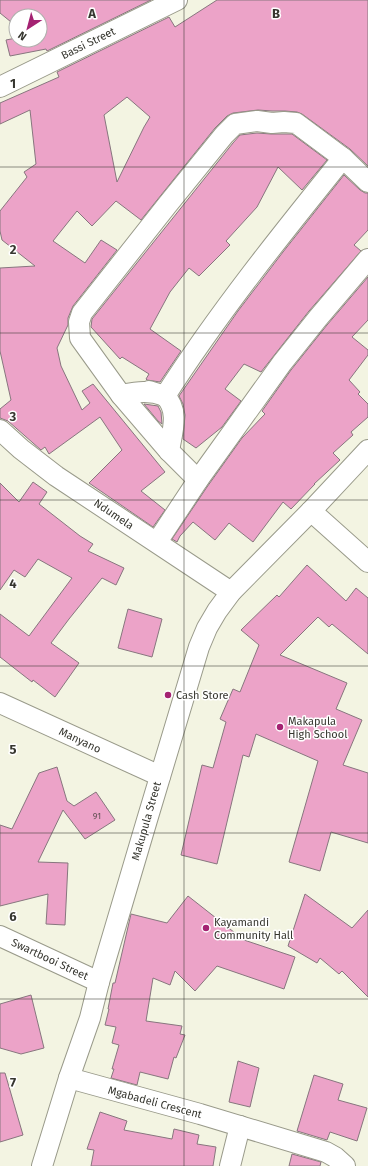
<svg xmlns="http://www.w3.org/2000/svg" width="368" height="1166" font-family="'Fira Sans',sans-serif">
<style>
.building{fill:#eca3c8;stroke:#87767e;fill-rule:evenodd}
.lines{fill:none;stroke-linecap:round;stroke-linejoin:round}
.street-casing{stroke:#999a8a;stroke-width:22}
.street{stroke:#fff;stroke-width:20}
.grid{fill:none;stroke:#36362f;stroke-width:1;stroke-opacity:0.55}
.poi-dot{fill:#a42272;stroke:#fff;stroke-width:1.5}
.labels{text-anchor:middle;stroke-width:3;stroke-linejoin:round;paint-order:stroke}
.number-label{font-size:9px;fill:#645155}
.street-label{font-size:11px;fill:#36362f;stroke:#fff}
.poi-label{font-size:11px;fill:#36362f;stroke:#fff;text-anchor:start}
.grid-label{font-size:13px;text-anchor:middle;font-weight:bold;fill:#36362f;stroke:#fff;stroke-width:3;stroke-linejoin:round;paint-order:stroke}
</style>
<rect width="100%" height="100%" fill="#f3f4e2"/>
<g class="building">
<path d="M0 0H151L47 51 46 49 10 56 6 40 16 38V40H40V16H16V26L0 13Z"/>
<path d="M217 0H368V166L350 149 302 114 297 112 285 111H272L258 110 233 113 227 116 215 128 141 220 116 201 92 226 77 211 53 241 85 263 101 240 117 250 73 306 68 318V325L57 348 61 366 82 410 90 403 82 391 93 384 165 472 141 491 165 510 153 527 89 483 122 450 100 417 49 454 45 447 41 450 8 421 0 418V409L11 400 0 351V268L35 266 2 240 0 231V211L27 177 24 172 36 164 30 110 0 124V103L59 77 57 72 169 17 175 27ZM127 97 150 117 144 127 117 182 104 115Z"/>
<path d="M257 133 271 134H292L327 160 302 190 278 167 257 207 226 241 230 245 199 276 189 268 170 292 150 329 181 351 160 382 147 380 146 379 149 374 122 357 120 359 91 327 92 319 233 143 240 135Z"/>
<path d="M344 175 360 190 365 193H368V230L354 245 361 251 309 311 261 372 244 364 225 389 241 401 222 427 196 448 183 439 185 415 183 404 179 396 238 311 283 252Z"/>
<path d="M368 277V320L352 337 368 350V355L349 380 360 392 358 394 368 404V417L351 432 353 435 333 453 340 460 314 484H315L291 509 283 502 253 542 229 523 215 540 193 522 180 536 177 542 172 539 207 487 242 438 265 414 262 411 291 370 327 325Z"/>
<path d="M144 404 158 406 161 412 162 424 158 421Z"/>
<path d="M33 482 47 492 39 504 80 536 93 544 88 551 124 568 116 585 102 578 69 619 51 643 79 663 55 697 33 680 32 682 0 657V614L29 636 72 578 38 559 25 577 14 570 0 590V483L19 502Z"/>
<path d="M307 565 346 601 356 588 368 598V654L332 624 329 627 318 617 280 655 347 683 336 709 362 720 343 765 368 773V843L331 832 320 871 289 862 318 761 256 734 249 757 243 755 217 864 181 855 202 765 213 768 226 722 220 719 233 689 240 692 259 645 241 630 277 595 279 597Z"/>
<path d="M128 609 162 619 152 657 118 648Z"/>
<path d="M57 767 67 801 74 806 96 792 115 820 85 839 63 810 38 862 68 863 65 925 46 924 48 894 0 906V825L12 829 39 773Z"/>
<path d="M305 894 352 928 368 910V997L342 971 339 974 320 958 317 963 288 946Z"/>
<path d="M188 896 244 940 295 957 284 989 217 966 195 991 175 971 170 985 153 978 146 1021 182 1026 180 1034 185 1035 176 1058 174 1057 168 1079 140 1072 137 1085 111 1078 114 1069H112L119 1045 112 1043 116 1027 105 1025 109 1009H108L113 983H115L131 914 167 923Z"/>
<path d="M31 995 44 1048 21 1054 0 1048V1004Z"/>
<path d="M238 1061 259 1068 250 1107 229 1102Z"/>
<path d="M0 1073H5L23 1135 0 1142Z"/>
<path d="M314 1075 343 1084 338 1100 367 1108 357 1141 330 1132 327 1140 297 1131Z"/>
<path d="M100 1112 127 1121 124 1130 172 1139 174 1129 199 1135 197 1144 216 1147 213 1166H91L94 1150 87 1149Z"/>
<path d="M292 1154 321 1162 320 1166H289Z"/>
</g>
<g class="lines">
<g class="street-casing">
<g id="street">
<path d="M0 87 177 0"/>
<path d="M121 395C138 392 149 390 165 396L149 391"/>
<path d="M0 430 21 449 56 476 231 592"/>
<path d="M169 451C172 432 180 411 165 396 219 312 281 235 343 158"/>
<path d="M198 480 169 451 121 395 80 338 79 322 82 313 168 204 224 135 235 124 257 121 272 123 284 122 296 123 343 158 368 182"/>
<path d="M311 511 368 562"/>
<path d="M157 542 198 480 282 363 318 318 368 259"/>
<path d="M0 703 160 776"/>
<path d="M0 936 99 982"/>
<path d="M69 1078 200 1114 326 1152 335 1157 345 1166"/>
<path d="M42 1166 69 1078 90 1018 99 982 147 820 199 647 207 628 217 611 231 592 311 511 368 450"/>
<path d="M230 1166 240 1126"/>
</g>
</g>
<use href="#street" class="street"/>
</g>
<path class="grid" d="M184 0V1166M0 167H368M0 333H368M0 500H368M0 666H368M0 833H368M0 999H368"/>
<g class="poi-dot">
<circle cx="168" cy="695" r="4"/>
<circle cx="280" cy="727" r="4"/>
<circle cx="206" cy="928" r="4"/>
</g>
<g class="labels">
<g class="number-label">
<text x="97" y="819">91</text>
</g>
<g class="street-label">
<text transform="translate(88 43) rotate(-26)" y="4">Bassi Street</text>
<text transform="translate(114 514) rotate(34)" y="4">Ndumela</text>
<text transform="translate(80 740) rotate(25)" y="4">Manyano</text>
<text transform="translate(146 821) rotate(-74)" y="4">Makupula Street</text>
<text transform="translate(50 959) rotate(25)" y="4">Swartbooi Street</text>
<text transform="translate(155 1102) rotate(15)" y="4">Mgabadeli Crescent</text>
</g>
<g class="poi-label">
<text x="176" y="699">Cash Store</text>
<text x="288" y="725">Makapula<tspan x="288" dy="13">High School</tspan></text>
<text x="214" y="926">Kayamandi<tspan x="214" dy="13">Community Hall</tspan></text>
</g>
</g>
<g class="grid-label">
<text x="92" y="18">A</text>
<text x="276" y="18">B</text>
<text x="13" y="88">1</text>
<text x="13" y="254">2</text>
<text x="13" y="421">3</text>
<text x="13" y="588">4</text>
<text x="13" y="754">5</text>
<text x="13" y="921">6</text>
<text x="13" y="1087">7</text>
</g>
<g transform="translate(28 28) rotate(216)"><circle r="19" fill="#ffffff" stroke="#afafac"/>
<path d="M0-3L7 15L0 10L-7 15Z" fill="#a42272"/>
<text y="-6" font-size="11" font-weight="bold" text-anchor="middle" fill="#36362f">N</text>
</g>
</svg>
